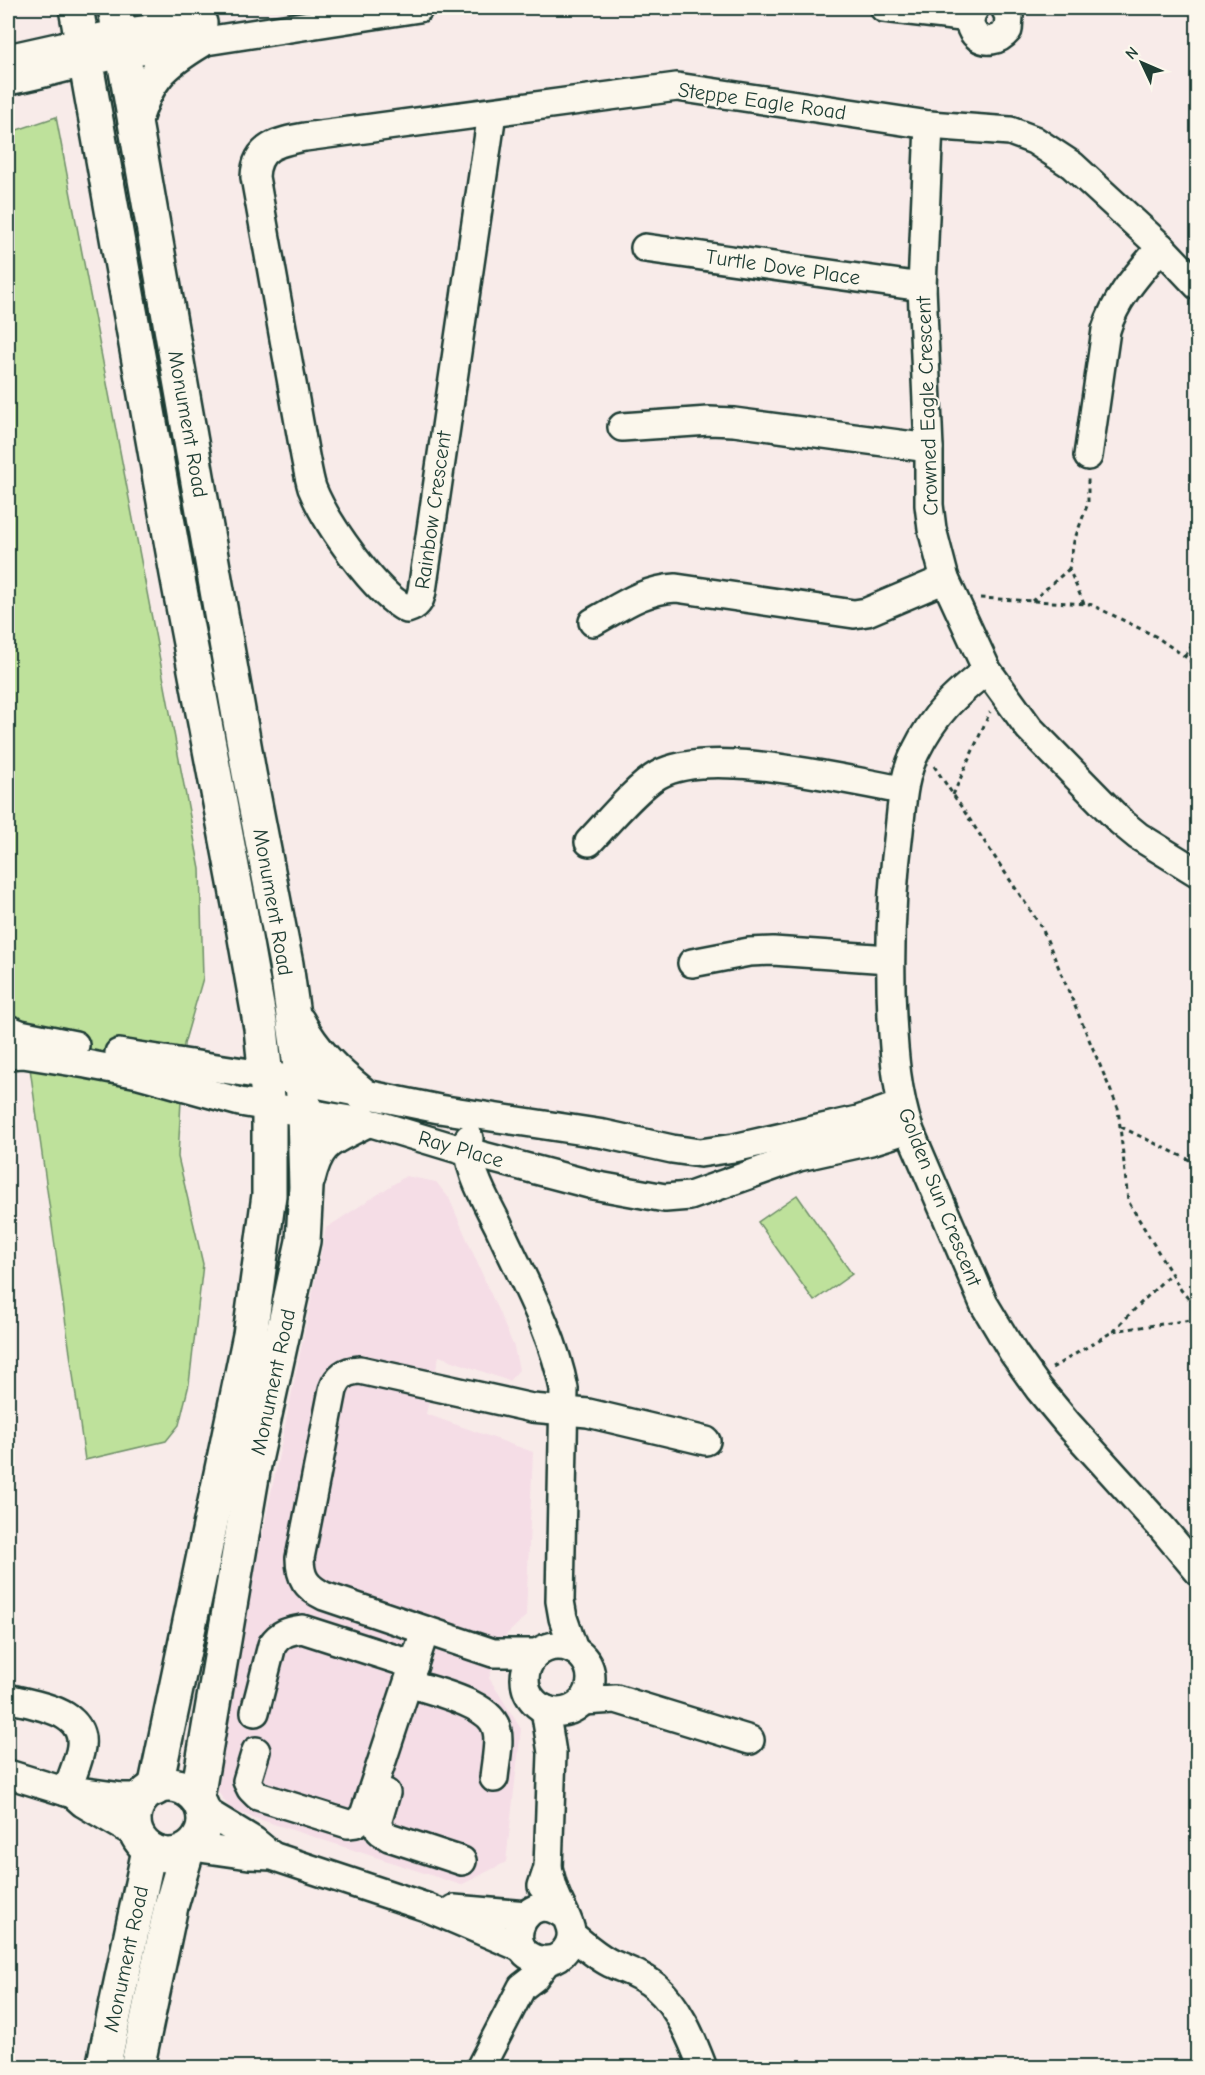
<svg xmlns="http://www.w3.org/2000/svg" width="1205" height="2075" font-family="'Comic Neue',sans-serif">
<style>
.built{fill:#f5dde6}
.green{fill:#bee19b;stroke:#6e8f68;stroke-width:1.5}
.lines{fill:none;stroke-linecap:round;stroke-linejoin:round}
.minor-casing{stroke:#1f3d34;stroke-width:32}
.major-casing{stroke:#1f3d34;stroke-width:38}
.path{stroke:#1f3d34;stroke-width:3;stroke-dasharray:4.5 4.5;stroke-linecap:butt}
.minor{stroke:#fbf7ec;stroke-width:27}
.major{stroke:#fbf7ec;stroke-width:33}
.labels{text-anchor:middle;stroke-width:4.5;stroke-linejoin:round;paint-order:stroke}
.street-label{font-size:21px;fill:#1f3d34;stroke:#fbf7ec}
</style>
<rect width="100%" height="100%" fill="#f8ebe9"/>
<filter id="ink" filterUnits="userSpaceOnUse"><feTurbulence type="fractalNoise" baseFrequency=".0167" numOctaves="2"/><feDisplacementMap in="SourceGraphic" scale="12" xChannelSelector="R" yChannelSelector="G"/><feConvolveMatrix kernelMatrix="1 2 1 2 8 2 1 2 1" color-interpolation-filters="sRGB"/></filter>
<g filter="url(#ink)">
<path class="built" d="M406 1176 436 1182 449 1198 514 1347 519 1370 509 1381 439 1356 426 1414 533 1452 526 1616 503 1638 489 1678 521 1729 506 1862 461 1885 231 1810 211 1782 326 1228Z"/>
<g class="green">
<path d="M56 117 200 869 203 978 184 1044 178 1157 203 1264 189 1384 179 1425 166 1441 85 1460 27 1047 8 1039V133Z"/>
<path d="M797 1195 852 1274 814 1301 758 1222Z"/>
</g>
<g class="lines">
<g class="minor-casing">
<g id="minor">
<path d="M884 8 970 18"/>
<path d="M975 8C958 31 988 54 1008 30L1009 16 1005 8"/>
<path d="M8 58 120 33 198 23"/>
<path d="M8 81C46 74 84 62 122 54L419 8"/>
<path d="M492 113 422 591C420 601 417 606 407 609 375 594 325 521 312 488 309 478 307 466 305 456L255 177C256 146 278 142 305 137L677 87 929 125 1010 131 1034 140 1072 165 1161 247 1198 286"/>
<path d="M929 125 922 287 929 448V505L932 529 945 579 987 670 1029 728 1121 822 1138 836 1198 873"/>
<path d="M645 248 922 287"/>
<path d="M622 427 709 421 734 422 929 448"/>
<path d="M1088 456 1106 330C1116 297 1139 273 1161 247"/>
<path d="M593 622C622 606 643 590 676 588L854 614 867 612 945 579"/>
<path d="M987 670C955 695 934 714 916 751 903 776 902 803 899 831 891 893 889 954 892 1017 894 1055 897 1093 909 1129L984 1304 1014 1354 1039 1389 1068 1424 1163 1529 1198 1571"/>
<path d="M589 842C607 823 637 787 658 775 708 746 845 780 902 790"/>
<path d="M692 963 749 952 773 951 889 959"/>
<path d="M8 1029 20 1034 75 1045"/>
<path d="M119 1053 302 1081 439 1109 604 1134 672 1149 700 1153 734 1148 858 1120 901 1105"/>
<path d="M8 1055 23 1054 86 1064 139 1074 240 1102 375 1124 468 1152 593 1185 665 1198 690 1196 799 1157 871 1141 909 1129"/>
<path d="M469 1138C466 1168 485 1199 498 1225 522 1278 553 1331 564 1389L560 1601 563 1618 574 1650"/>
<circle cx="558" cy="1679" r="33"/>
<path d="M537 1653H493L324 1596C306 1587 300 1578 300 1558L333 1390C338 1376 345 1371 360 1370L532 1408 588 1413 706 1441"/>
<path d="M418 1686C440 1693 493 1705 497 1731 500 1743 495 1765 494 1778"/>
<path d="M8 1698C36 1706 90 1710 80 1752 77 1765 71 1779 66 1792"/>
<path d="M583 1701 616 1699 750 1740"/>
<path d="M255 1712 272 1645C280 1633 289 1631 302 1629L414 1665"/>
<path d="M256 1751 247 1781 251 1789 258 1796 348 1824 356 1823 364 1815 425 1631"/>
<path d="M8 1774 73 1794 86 1792 122 1797H142"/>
<path d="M386 1793 377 1823 380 1831 389 1837 462 1861"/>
<path d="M73 1794 83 1803 136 1834"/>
<path d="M203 1810 254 1841 271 1855"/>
<path d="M193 1847 249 1855 272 1856 426 1907 522 1948"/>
<path d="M548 1868C551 1879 553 1890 558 1900 566 1919 581 1935 562 1954 556 1960 549 1961 541 1960 497 1953 525 1883 565 1916"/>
<path d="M542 1886 548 1868 552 1753 545 1709"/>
<path d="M454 1909 527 1915"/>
<path d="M572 1935C584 1945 596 1956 610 1963 625 1970 643 1975 656 1987 679 2007 692 2039 703 2068"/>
<path d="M480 2068 522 1987 535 1977 547 1961"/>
</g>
</g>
<g class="major-casing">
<g id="major">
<path d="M76 8 177 574 239 904 261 1028 269 1108V1195L250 1335 155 1789"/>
<path d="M115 8 249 773 286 964 302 1081 304 1112 306 1187 303 1241 254 1465 197 1798"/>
<path d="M158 8 176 17 200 23"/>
<path d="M135 120C148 77 162 64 200 41"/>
<path d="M298 1022C314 1052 335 1072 361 1093"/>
<path d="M308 1179C318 1139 329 1140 363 1122"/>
<circle cx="169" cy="1820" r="35"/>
<path d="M103 2068 149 1850"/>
<path d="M137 2068 171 1906 187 1851"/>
</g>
</g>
<g class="path">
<path d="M980 598 1090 604 1155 636 1190 660 1198 677"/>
<path d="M1032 601 1069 569"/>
<path d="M1084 604 1069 569 1074 541 1088 503V479"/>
<path d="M1185 656 1198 637"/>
<path d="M934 766 1042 928 1118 1108 1128 1201 1181 1290 1198 1310"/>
<path d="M953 795 990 712"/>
<path d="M1121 1127 1198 1164"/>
<path d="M1113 1331 1198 1319"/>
<path d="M1052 1368 1112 1332 1171 1273"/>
</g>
<use href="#minor" class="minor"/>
<use href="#major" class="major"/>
</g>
</g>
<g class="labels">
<g class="street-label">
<text transform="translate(762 101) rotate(8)" y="7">Steppe Eagle Road</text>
<text transform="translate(783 267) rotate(8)" y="7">Turtle Dove Place</text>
<text transform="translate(927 406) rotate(-92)" y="7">Crowned Eagle Crescent</text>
<text transform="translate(188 424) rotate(80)" y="7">Monument Road</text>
<text transform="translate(433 510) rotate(-82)" y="7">Rainbow Crescent</text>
<text transform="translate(273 902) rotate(80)" y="7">Monument Road</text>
<text transform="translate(461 1149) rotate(16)" y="7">Ray Place</text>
<text transform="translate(940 1197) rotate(68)" y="7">Golden Sun Crescent</text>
<text transform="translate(273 1382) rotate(-78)" y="7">Monument Road</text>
<text transform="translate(126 1959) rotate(-78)" y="7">Monument Road</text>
</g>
</g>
<rect width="1205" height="2075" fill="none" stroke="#fbf7ec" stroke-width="30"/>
<rect x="15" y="15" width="1175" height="2045" fill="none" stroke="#1f3d34" stroke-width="2" filter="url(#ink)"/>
<g transform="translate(1142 63) rotate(314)" stroke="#fbf7ec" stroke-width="4.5" paint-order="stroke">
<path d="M0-4.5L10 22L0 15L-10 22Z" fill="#1f3d34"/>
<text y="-9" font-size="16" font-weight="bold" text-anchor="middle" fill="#1f3d34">N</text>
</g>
</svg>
